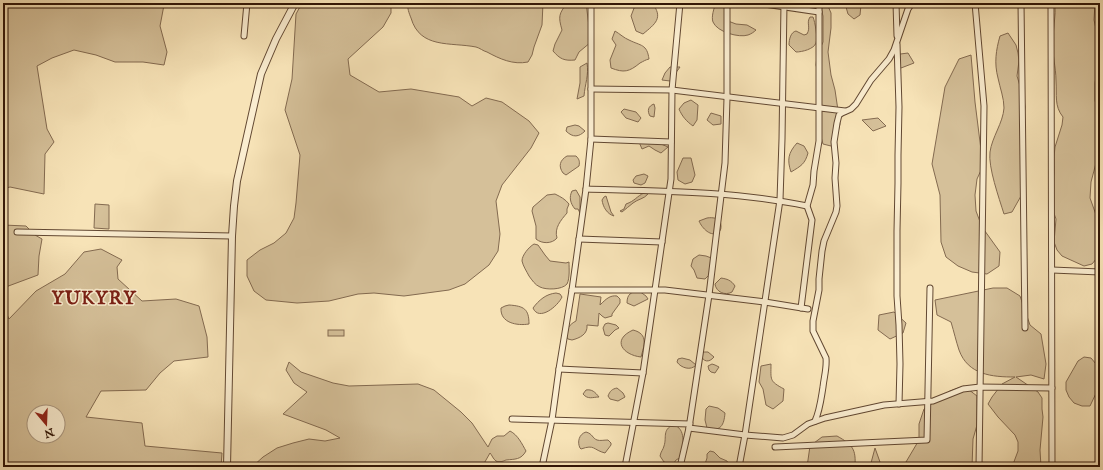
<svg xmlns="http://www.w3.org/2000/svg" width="1103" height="470" font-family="'IM FELL English',serif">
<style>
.green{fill:#d5c099;stroke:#836a50;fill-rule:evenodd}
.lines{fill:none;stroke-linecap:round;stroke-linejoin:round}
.minor-casing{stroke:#624832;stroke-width:7}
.tertiary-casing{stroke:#624832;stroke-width:8}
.minor{stroke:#faedd0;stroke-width:5}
.tertiary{stroke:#faedd0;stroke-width:6}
.labels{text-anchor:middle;stroke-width:3;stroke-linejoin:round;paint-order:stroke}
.district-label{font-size:18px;font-weight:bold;letter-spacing:1px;fill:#7a1f14;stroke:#faedd0}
</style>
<rect width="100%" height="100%" fill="#f7e3b7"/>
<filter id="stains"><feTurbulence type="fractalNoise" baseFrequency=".005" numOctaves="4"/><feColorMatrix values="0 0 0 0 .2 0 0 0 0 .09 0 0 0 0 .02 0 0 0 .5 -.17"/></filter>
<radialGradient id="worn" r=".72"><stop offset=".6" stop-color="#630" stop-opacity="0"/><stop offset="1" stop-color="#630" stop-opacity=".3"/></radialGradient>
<g class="green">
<path d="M3 3H166L164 5 160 26 167 52 164 65 143 62H115L96 55 74 50 52 58 37 66 47 129 54 142 45 154 44 194 10 187 3 189Z"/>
<path d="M302 3H391V13L383 27 348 59 350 75 379 92 411 89 459 97 472 106 486 98 502 102 529 121 539 133 531 148 502 185 496 201 500 234 498 251 489 265 465 284 449 290 404 296 374 293 358 294 329 301 297 303 266 300 254 291 247 276V260L260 250 274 243 286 233 294 218 296 203 300 155 285 110 292 79 296 14Z"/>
<path d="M408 3H543L542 25 534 47 532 55 528 62C513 65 500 59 487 52 483 51 480 48 476 47 450 42 420 49 411 18 409 13 407 8 408 3Z"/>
<path d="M567 3H586L591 42 579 52 575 60C564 61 560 59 553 51L555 44 562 30C558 16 559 14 567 3Z"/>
<path d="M636 3H652C664 18 655 24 643 34L636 31 631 16Z"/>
<path d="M716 3H726L728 21 736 24 747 25 756 30C754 32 751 34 748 35 739 38 717 32 713 22 711 17 714 8 716 3Z"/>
<path d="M847 3H859L861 5 860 15 854 19 848 14 846 7Z"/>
<path d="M1055 3H1095L1094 20 1099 42V58L1095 83V100L1099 121 1098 128 1100 134V148L1091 182 1090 198 1100 226V249L1097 258 1092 264 1084 266 1062 256 1057 250 1054 242 1056 219 1051 205V197L1054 173V157L1055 147 1062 125 1063 117C1054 106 1057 95 1056 81 1056 67 1052 55 1053 41 1053 28 1056 16 1055 3Z"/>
<path d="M828 6 831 13V28L828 52 831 75 835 90 840 124 838 132 831 146 823 144 821 137 820 80 816 65 817 56 823 42V16L821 8Z"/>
<path d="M810 17H813C815 22 818 38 816 43 814 49 802 52 796 52L789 45C789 39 791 32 796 31L804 35 807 34C811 27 806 23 810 17Z"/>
<path d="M615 31C620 34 624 38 629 40 641 46 647 44 649 59 645 60 644 61 640 63 629 72 624 73 611 68L610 60 616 45 612 39Z"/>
<path d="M1008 33 1016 45 1018 53 1019 61 1017 76 1024 99 1025 107 1022 132 1021 196 1012 212 1004 214C999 198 988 167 990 152 992 137 1003 123 1004 108 1004 98 1000 88 998 78 994 63 996 50 1000 36Z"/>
<path d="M908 53 914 63 901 68 893 55Z"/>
<path d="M971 55 975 102 983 166 977 179 975 195 976 211 982 227 1000 252 999 266 987 274 972 272 958 266 946 257 941 242 940 195 932 164 945 87 959 59Z"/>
<path d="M587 63C589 75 585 84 584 96L577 99 580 83V67Z"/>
<path d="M670 67H680L670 81 662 80 665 73Z"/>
<path d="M691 100 698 105 697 120 693 126C686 121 682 116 679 109L684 103Z"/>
<path d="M654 104 655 108 654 117 650 116C647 111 648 106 654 104Z"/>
<path d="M624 109 636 112 641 118 638 122 626 118 621 112Z"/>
<path d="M711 113 721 116V124L713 125 707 120Z"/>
<path d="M878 118 886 126 873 131 862 120Z"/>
<path d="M575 125 579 126 585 131C579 137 573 138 566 131L567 127Z"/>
<path d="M639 142 661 144 668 147 661 153 655 150 649 146 642 149Z"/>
<path d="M797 143 804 146 808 153C805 164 801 166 791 172 787 160 788 153 797 143Z"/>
<path d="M567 156H576C579 159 580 161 579 166L566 175 563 173C558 166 560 160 567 156Z"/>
<path d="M683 158H691L695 175 692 182 685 184 678 180 677 172Z"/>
<path d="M1100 171V209L1096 186Z"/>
<path d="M644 174 648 176 645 183 641 185 634 183 633 180 636 176Z"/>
<path d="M576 190 580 197V213L578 209H575C570 203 569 197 572 191Z"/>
<path d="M644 193 648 194C644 199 638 199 633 203 629 206 626 209 622 212L620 211 624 209 626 204C635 201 637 196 644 193Z"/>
<path d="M555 194C561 197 565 199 569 204L567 209V213C561 220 554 228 557 238 552 244 542 244 536 239V226L532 211 533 207 547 195Z"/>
<path d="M606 196 611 212 614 216C607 214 603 207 602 200L604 197Z"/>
<path d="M95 204 109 205V229L94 228Z"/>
<path d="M707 218C713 217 721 218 721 226 721 228 721 230 719 232 711 238 702 228 699 221Z"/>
<path d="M3 225 26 226 35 235 42 239 39 256 38 275 3 288Z"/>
<path d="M534 244 538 245 545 255 550 261 566 263 569 262C569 268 570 278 567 284 562 290 546 290 540 287 535 285 532 280 529 276 527 272 523 266 522 261 522 255 529 247 534 244Z"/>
<path d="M101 249 122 260 117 267 118 279 142 301 176 299 199 306 207 337 208 357 174 361 160 373 146 390 101 391 86 417 142 423 145 446 222 453 221 467H3V306L9 319 36 291 65 274 84 252ZM34 412H58V436H34Z"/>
<path d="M699 255 706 256 714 259 711 273 705 279 697 278 694 270 691 266 693 259Z"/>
<path d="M721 278C727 279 731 280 735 286L732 292C725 296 716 292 715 284Z"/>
<path d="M993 288H1007L1020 296 1030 325 1041 334 1046 364 1044 379 1031 375 1016 377 1038 392 1042 398V409L1043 417 1040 450 1041 467H1012L1018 451V442L1015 435 998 417 988 404 992 397 1002 384 1015 377C992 377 968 375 959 350 956 341 954 332 951 322L937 315 935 300Z"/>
<path d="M639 291 646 296 648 299 634 306 627 303C627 294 631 292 639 291Z"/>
<path d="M556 293 560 294 562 297C558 306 539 322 533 308 539 300 546 294 556 293Z"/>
<path d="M580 294 601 297 600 305C606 299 610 295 617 296L620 299V303L612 314V316L605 318 602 316 599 313 598 326 587 325C588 334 580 338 572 340L568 339 566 336C566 329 570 324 576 321Z"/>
<path d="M509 305C524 306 529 309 529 324 517 326 500 323 501 308L505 306Z"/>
<path d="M894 312 906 323 903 333 890 339 878 330 879 315Z"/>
<path d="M608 323 616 325 619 328 615 330 609 336 605 335 603 328 605 324Z"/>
<rect x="328" y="330" width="16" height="6"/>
<path d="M633 330C649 334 644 346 641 357 623 355 611 340 633 330Z"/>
<path d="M704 352H708L714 357C709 363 703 362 701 355Z"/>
<path d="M1084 357 1091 358 1096 364 1099 372V387L1090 406H1082L1074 403 1069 397 1066 390V382L1078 361Z"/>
<path d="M682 358 690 360 696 365C691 371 681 368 677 362L678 359Z"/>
<path d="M289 362 301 372 333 383 349 386 418 384 434 390 461 412 472 423 488 447 492 439 497 436H504L510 431C518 435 522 444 526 451 521 460 515 459 506 460 503 461 500 463 496 461 493 459 492 455 490 453L482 467H252L263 457 277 448 293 443 309 439 325 441 340 438 326 430 283 414 307 392 294 383 286 370Z"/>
<path d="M712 364 715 365 719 367 715 373 711 372 709 370 708 366Z"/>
<path d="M771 364C771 380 769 381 784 389L783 401 773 409 766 405 763 389 759 382 761 366Z"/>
<path d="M964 386 977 396V425L973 439 972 467H903L919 440V424L924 409 950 391Z"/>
<path d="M617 388 623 393 625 397 618 401 610 399 608 396C610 391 612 389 617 388Z"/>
<path d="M586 390C592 389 595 392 599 397 593 397 588 400 583 394Z"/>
<path d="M709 406 718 408 725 413C724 425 721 432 707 428L705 420 706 409Z"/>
<path d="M673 425C687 428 682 446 683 456L676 460 674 463 671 465 664 462 660 456C661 451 663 450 664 446 667 437 662 430 673 425Z"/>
<path d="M586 432C593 434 592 438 597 440 600 441 604 440 608 440L611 443V445L605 453C593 450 595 444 581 449L580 448C577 442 579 434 586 432Z"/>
<path d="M837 436C853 445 856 449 855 467H807L810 446 822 437Z"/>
<path d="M875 448 880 462V467H872L871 463Z"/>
<path d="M710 451 714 452 720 458 727 461 730 467H704L707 458V454Z"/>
</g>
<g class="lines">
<g class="minor-casing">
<g id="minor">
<path d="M758 3 819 12"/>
<path d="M896 3 897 36"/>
<path d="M975 3 984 106 979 467"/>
<path d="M1021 3 1025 328"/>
<path d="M1051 3 1052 467"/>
<path d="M244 36 247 3"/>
<path d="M897 44 899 107 898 155V183L897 231V296L899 325 900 364 899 404"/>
<path d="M591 89 672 90 845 111"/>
<path d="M591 139 671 142"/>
<path d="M586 189C659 191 736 191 807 206"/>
<path d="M17 232 232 236"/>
<path d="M579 239 662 242"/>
<path d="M1052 270 1100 272"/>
<path d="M572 290H665L765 302 808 309"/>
<path d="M801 308 812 220 807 206 813 185 814 171 819 141V3"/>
<path d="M559 369 643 373"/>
<path d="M512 419 690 424"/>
<path d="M815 421C820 410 821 399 823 387 824 377 827 368 826 358L813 331V321L819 290V279L822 251 824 241 836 212 837 206 835 178 836 163 834 142 837 123 839 115 842 113 851 109 856 104 871 80 889 59 894 50 908 9 912 3"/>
<path d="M689 428 745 435 783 438 793 435 808 424 825 418 884 405 933 401 963 389 980 387 1052 388"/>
<path d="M775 447 927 440 930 288"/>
<path d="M542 467 552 420 559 369 572 290 586 189 591 139V3"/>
<path d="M625 467 643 373 671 179 672 90 680 3"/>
<path d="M680 467 689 428 709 295 725 163 727 98V3"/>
<path d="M739 467 745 435 780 200 782 139 784 3"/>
</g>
</g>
<g class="tertiary-casing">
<path id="tertiary" d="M227 467 232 236 234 206 237 181 261 74 276 39 295 3"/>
</g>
<use href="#minor" class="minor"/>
<use href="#tertiary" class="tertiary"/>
</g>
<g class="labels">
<g class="district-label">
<text x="94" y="304">YUKYRY</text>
</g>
</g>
<rect width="1103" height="470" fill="none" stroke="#f7e3b7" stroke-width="16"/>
<rect x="4" y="4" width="1095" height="462" fill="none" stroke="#311506" stroke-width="2"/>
<rect x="8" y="8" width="1087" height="454" fill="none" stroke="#311506"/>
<g transform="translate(46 424) rotate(161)"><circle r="19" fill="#faedd0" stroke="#aa977f"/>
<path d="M0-3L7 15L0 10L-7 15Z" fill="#8f2418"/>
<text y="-6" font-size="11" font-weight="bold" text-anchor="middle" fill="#311506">N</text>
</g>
<rect width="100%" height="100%" filter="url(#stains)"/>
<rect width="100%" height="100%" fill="url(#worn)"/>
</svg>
